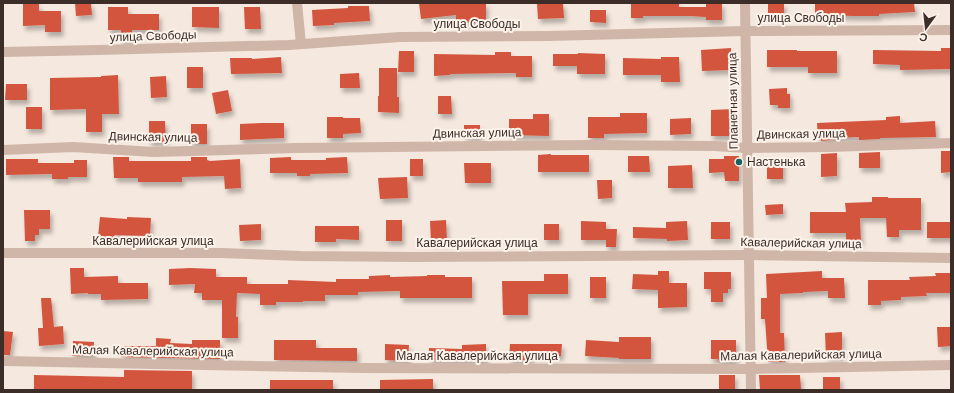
<svg xmlns="http://www.w3.org/2000/svg" width="954" height="393" font-family="Arial,sans-serif">
<style>
.building{fill:#d3553e;filter:url(#shadow)}
.lines{fill:none;stroke-linecap:round;stroke-linejoin:round}
.minor{stroke:#cfb6a8;stroke-width:10}
.poi-dot{fill:#196261;stroke:#fcf3eb;stroke-width:1.5}
.labels{text-anchor:middle;stroke-width:4;stroke-linejoin:round;paint-order:stroke}
.street-label{font-size:12px;fill:#3c2d29;stroke:#fcf3eb}
.poi-label{font-size:12px;fill:#3c2d29;stroke:#fcf3eb;text-anchor:start}
</style>
<defs>
<filter id="shadow"><feDropShadow dx="2.5" dy="4.5" stdDeviation="2" flood-color="#0004"/></filter>
</defs>
<rect width="100%" height="100%" fill="#f5e8de"/>
<g class="building">
<path d="M75 3H91L92 15 76 16Z"/>
<path d="M419 3H486V23H456V15L421 19Z"/>
<path d="M537 3H563L564 18 538 19Z"/>
<path d="M631 3H679V7H706V3H722V20H706V17L689 16H643V18H631Z"/>
<rect x="768" y="3" width="16" height="13"/>
<path d="M815 3H914L915 12 879 14V16H855L815 15Z"/>
<path d="M23 4H39V11H61V32H45V25L23 26Z"/>
<path d="M348 6H369L370 21 334 23V25L313 26 312 10 348 8Z"/>
<path d="M108 7H128V14H159V30H132V41H121V30H108Z"/>
<path d="M192 7H219V28L192 27Z"/>
<path d="M244 7H260L261 29H245Z"/>
<path d="M590 10H606V23L590 22Z"/>
<path d="M731 48V70L702 71 701 50Z"/>
<path d="M941 48H951V69L900 70V65L873 64V50L941 51Z"/>
<path d="M767 50H797V51H837V73H808V67H767Z"/>
<path d="M399 51H414V72H398Z"/>
<path d="M495 52H511V56H532V77H516V73L450 74V75L434 76V54L495 55Z"/>
<path d="M578 53 605 54V74H577V66H553V54H578Z"/>
<path d="M281 57 282 73 231 74 230 58H252V59Z"/>
<path d="M661 57H679L680 82H661V75H623V58L661 59Z"/>
<rect x="187" y="67" width="16" height="21"/>
<path d="M379 68H397V97H399V113L378 112V96H379Z"/>
<path d="M359 73 360 88H340V74Z"/>
<path d="M118 75 119 114H102V132H86V109L50 110V78L101 77V76Z"/>
<path d="M166 76 167 97 151 98 150 77Z"/>
<path d="M6 84H27V100H5Z"/>
<path d="M787 88V94H790V108H778V105H770L769 89Z"/>
<path d="M228 90 232 111 216 114 212 93Z"/>
<path d="M438 96H451L452 114H438Z"/>
<rect x="26" y="107" width="16" height="22"/>
<path d="M734 109 735 136H711V110Z"/>
<path d="M620 113H647V133L604 134V138H588V117H620Z"/>
<path d="M533 114H549V136L509 135V119H533Z"/>
<path d="M900 116V123L935 121 936 137 880 138V139L859 140V137L837 138V140H830L821 141V139H818L817 123 886 120V117Z"/>
<path d="M327 117H343V118H360L361 133 343 134V138H327Z"/>
<path d="M691 118V134L670 135V119Z"/>
<path d="M149 121H165L166 142H149Z"/>
<path d="M262 123H284V138L240 140V124Z"/>
<rect x="191" y="124" width="16" height="20"/>
<rect x="464" y="125" width="16" height="12"/>
<path d="M941 151H951V172L941 173Z"/>
<path d="M880 152V168H859V153Z"/>
<path d="M837 153V176L821 177V154Z"/>
<path d="M551 154V155H589V172H538V155Z"/>
<path d="M628 156H649L650 172H628Z"/>
<path d="M724 156H739V181H725L724 172 709 173V159H724Z"/>
<path d="M113 157H129V161H191V157H207V160L210 161 240 159 241 188 225 189 224 176 182 177V182H138V178H114Z"/>
<path d="M291 157V160H326V158L347 157 348 173 310 174V176H297V173H270V158Z"/>
<rect x="767" y="158" width="16" height="21"/>
<path d="M6 159H38V163H74V160H87V177H68V179H52V174L6 175Z"/>
<rect x="410" y="159" width="13" height="17"/>
<path d="M464 163H491V183H465Z"/>
<path d="M692 165 693 188H668V166Z"/>
<path d="M407 177 408 198 380 199 378 178Z"/>
<path d="M597 180H612V198L598 199Z"/>
<path d="M872 197H888V198H921V230H899V237H887L886 218H860L861 242H846V233H810V212H846L845 203 872 202Z"/>
<path d="M783 204V214L766 215 765 205Z"/>
<path d="M24 210H50V229H39V235H35V241H25Z"/>
<path d="M100 217 127 219V217L151 218 150 236 114 235V239L98 237Z"/>
<rect x="386" y="220" width="16" height="21"/>
<path d="M446 220 447 242H431L430 221Z"/>
<path d="M581 221 606 222V229H617L616 247H606V240H581Z"/>
<path d="M687 221 688 240 667 241V239L633 238V227L666 228V222Z"/>
<rect x="711" y="222" width="19" height="17"/>
<rect x="927" y="222" width="24" height="16"/>
<path d="M261 224V240L240 241 239 225Z"/>
<rect x="544" y="224" width="15" height="16"/>
<path d="M315 226H359V240L336 239V242H315Z"/>
<path d="M70 268H84V277L118 276V283H148V299L101 300V294H88V293L71 294Z"/>
<path d="M190 268 216 269V277H247V284H288V280L336 282V279H369V276L390 275V277L427 276V275H445V277H472V298H400V291L358 292V295H325V301H303V302H276V305H260V294L237 293 236 317H238V338H222V300H202V293H194L195 284 169 285V269Z"/>
<path d="M658 271H669V283H687V307L658 308V290L632 289 633 274 658 275Z"/>
<path d="M822 271V278H844L845 298H828V291L803 292V293L780 294V333H784L785 362H768L765 319H761V298H767L766 274Z"/>
<path d="M704 272H731V289H728V293H723V302H711V289H704Z"/>
<path d="M935 273H951V293H926L927 296 901 297V300L881 301V305H868V280H910L909 277 936 276Z"/>
<path d="M544 274H568V294H528V315H503L502 281H544Z"/>
<rect x="590" y="277" width="16" height="21"/>
<path d="M41 298H51L54 327 63 326 64 344 39 346 38 328H43Z"/>
<path d="M937 327H951V346L938 347Z"/>
<path d="M3 331 13 332 10 355H3Z"/>
<path d="M842 332V357H826L825 333Z"/>
<path d="M619 337H651V359H619V358L585 356 586 340 619 342Z"/>
<path d="M156 338 171 339 170 343 192 344V340H220V359L121 357V346H156Z"/>
<path d="M274 340H316V348H357V361L274 360Z"/>
<path d="M711 340H736V359H735V362H719L718 359H711Z"/>
<path d="M73 341 94 342 93 356H72Z"/>
<path d="M385 344 409 345 408 361 385 360Z"/>
<path d="M486 344V361L429 360V348L462 349V345Z"/>
<path d="M510 344H562L561 356H531V360H509Z"/>
<path d="M124 370 192 371V389H159V390H34V375L124 377Z"/>
<rect x="719" y="375" width="16" height="15"/>
<path d="M759 375H800L801 390H760Z"/>
<rect x="823" y="377" width="17" height="13"/>
<path d="M433 379V390H380V380Z"/>
<rect x="270" y="380" width="63" height="10"/>
</g>
<g class="lines">
<g class="minor">
<path d="M297 3 301 44"/>
<path d="M745 3 751 390"/>
<path d="M3 52 98 50 289 45 400 37 548 36 745 31 951 30"/>
<path d="M3 150 73 147 154 152 296 148 591 145 714 146 747 148 830 147 951 143"/>
<path d="M3 253H221L301 256 413 257 749 255 951 258"/>
<path d="M3 361 362 368 751 369 951 365"/>
</g>
</g>
<circle class="poi-dot" cx="739" cy="162" r="4"/>
<g class="labels">
<g class="street-label">
<text x="801" y="22">улица Свободы</text>
<text x="477" y="28">улица Свободы</text>
<text transform="translate(153 36) rotate(-2)" y="4">улица Свободы</text>
<text transform="translate(733 101) rotate(-91)" y="4">Планетная улица</text>
<text transform="translate(477 133) rotate(-1)" y="4">Двинская улица</text>
<text transform="translate(801 134) rotate(-1)" y="4">Двинская улица</text>
<text transform="translate(153 137) rotate(1)" y="4">Двинская улица</text>
<text x="153" y="245">Кавалерийская улица</text>
<text x="477" y="247">Кавалерийская улица</text>
<text transform="translate(801 243) rotate(1)" y="4">Кавалерийская улица</text>
<text transform="translate(153 351) rotate(1)" y="4">Малая Кавалерийская улица</text>
<text transform="translate(801 355) rotate(-1)" y="4">Малая Кавалерийская улица</text>
<text x="477" y="360">Малая Кавалерийская улица</text>
</g>
<g class="poi-label">
<text x="747" y="166">Настенька</text>
</g>
</g>
<rect width="954" height="393" fill="none" stroke="#3c2d29" stroke-width="8"/>
<g transform="translate(926 28) rotate(195)" stroke="#fcf3eb" stroke-width="3" paint-order="stroke">
<path d="M0-3L7 15L0 10L-7 15Z" fill="#3c2d29"/>
<text y="-6" font-size="11" font-weight="bold" text-anchor="middle" fill="#3c2d29">С</text>
</g>
</svg>
